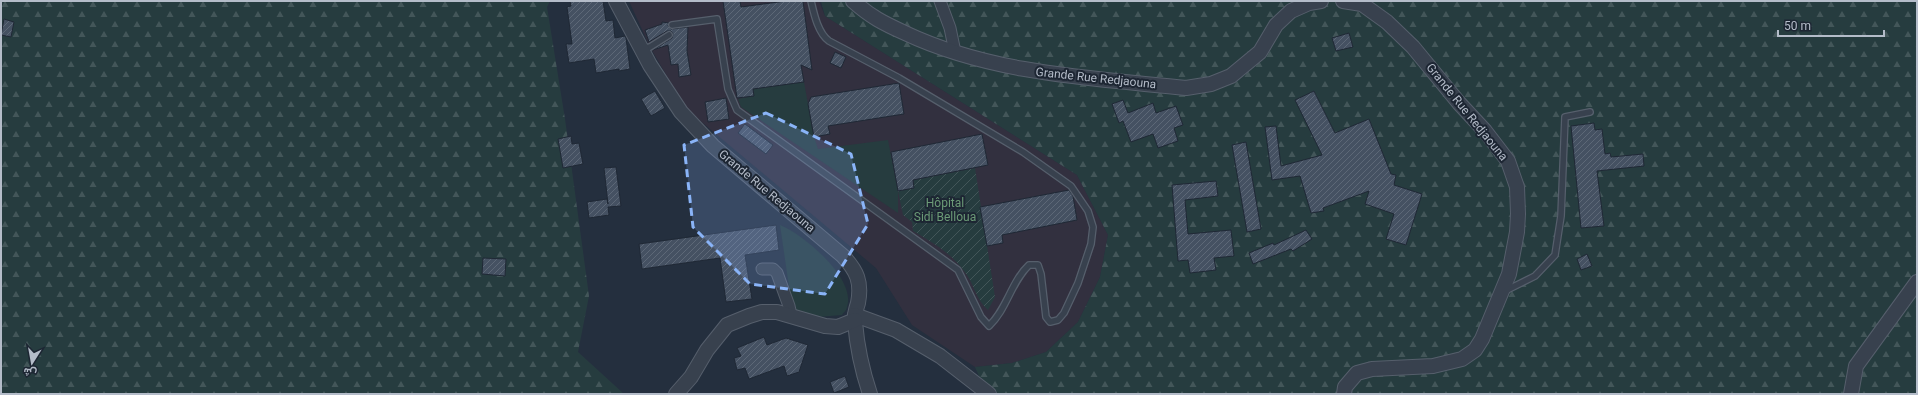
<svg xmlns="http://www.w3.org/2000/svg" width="1918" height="395" font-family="Roboto,Vazirmatn,sans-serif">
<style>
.medical{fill:#32303f}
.grass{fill:#263c3f}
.forest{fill:url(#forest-firs)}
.garden{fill:url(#garden-furrows)}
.building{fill:url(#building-hatch);stroke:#1f2835}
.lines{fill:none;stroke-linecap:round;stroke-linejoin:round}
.service-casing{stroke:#565f6c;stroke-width:8}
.minor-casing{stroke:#565f6c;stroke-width:13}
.tertiary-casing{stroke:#565f6c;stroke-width:16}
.service{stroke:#38414e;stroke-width:5.5}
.minor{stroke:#38414e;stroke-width:11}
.tertiary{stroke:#38414e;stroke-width:14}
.marked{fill:#8ab4f8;fill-opacity:0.2;stroke:#8ab4f8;stroke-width:3;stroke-dasharray:8 5;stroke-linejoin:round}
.labels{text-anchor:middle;stroke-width:4;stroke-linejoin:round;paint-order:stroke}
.street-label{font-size:12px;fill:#b4bcc9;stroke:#1d2633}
.park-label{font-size:12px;fill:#6b9a76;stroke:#1d2633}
</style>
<defs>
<pattern id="forest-firs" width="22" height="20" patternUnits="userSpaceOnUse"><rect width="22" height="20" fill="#263c3f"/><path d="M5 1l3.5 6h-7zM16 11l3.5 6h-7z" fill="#435659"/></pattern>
<pattern id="garden-furrows" width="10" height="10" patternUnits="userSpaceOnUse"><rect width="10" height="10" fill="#263c3f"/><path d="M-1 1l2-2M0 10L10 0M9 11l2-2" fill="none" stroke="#435659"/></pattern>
<pattern id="building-hatch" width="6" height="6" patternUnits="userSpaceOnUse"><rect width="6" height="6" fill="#455162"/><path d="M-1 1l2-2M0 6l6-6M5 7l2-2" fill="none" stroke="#5d6877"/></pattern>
</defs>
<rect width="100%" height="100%" fill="#242f3e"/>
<path class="medical" d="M629 1H819L825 16 1077 175 1108 235 1100 277 1078 322 1046 352 1012 363 975 367 912 325 876 268 686 109 650 47Z"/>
<g class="grass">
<path d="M804 82 814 137 818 149 888 140 898 191V213L741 107 738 99 753 96V89Z"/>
<path d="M780 225C803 234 857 279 847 307 847 310 843 313 842 315L818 317 794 311 788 280Z"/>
</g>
<g class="forest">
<path d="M1 1H550L547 7 565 119 589 296 578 352 624 394H1Z"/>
<path d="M821 1H1917V394H999L979 376 975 367 1012 363 1046 352 1078 322 1100 277 1108 235 1077 175 825 16Z"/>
</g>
<path class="garden" d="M975 168 995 297 988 310C976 300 974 283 964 271 951 253 932 242 913 231L912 222 903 215 898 191 914 188 913 180Z"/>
<g class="building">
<path d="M570 1H603L606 21 613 20 615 38 625 36 626 38 630 69 619 71V69L596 73 594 59 569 63 566 44H572L567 7 571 6Z"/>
<path d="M723 1H740L741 7 786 1H803L812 70 801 65 804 82 753 89 754 96 737 98Z"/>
<path d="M4 19 14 22 11 37 1 35Z"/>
<path d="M662 22 669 23 668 26 671 29 688 27 687 51 691 75 679 77 678 64 671 65 668 45 653 50 672 38 673 34 671 31H667L649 42 645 30 662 24Z"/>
<path d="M1349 33 1353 47 1336 51 1332 38Z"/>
<path d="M835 52 846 57 841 68 830 63Z"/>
<path d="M899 83 904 114 828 126 830 134 814 137 808 104 811 97Z"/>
<path d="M655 91 665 108 651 116 641 99Z"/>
<path d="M1314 91 1335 133 1369 119 1391 174 1396 175 1394 185 1422 194 1406 245 1386 239 1394 214 1365 204 1369 191 1323 208 1324 211 1311 213 1300 176 1272 180 1265 127 1276 126 1281 166 1322 155 1295 100Z"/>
<path d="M726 98 729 119 708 122 705 102Z"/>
<path d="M1123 100 1128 113 1153 103 1156 113 1176 106 1183 125 1174 128 1178 141 1158 148 1153 134 1131 142 1123 121 1119 123 1112 104Z"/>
<path d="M1594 123 1595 130 1602 129 1605 154 1610 153 1611 157 1643 154 1644 166 1597 171 1604 226 1581 228 1571 126Z"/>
<path d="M745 124 773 145 766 154 738 133Z"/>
<path d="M982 134 988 165 913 180 914 188 898 191 891 152Z"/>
<path d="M571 136 572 144 579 143 583 164 563 168 558 139Z"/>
<path d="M1246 142 1261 229 1247 232 1232 145Z"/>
<path d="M616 167 621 206 608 207 609 215 589 218 587 202 607 199 608 204 604 168Z"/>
<path d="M1216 181 1218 196 1185 200 1188 234 1231 230 1234 256 1214 258 1216 270 1190 273 1188 260 1178 261 1172 185Z"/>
<path d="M1069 190 1073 196 1077 220 1002 235 1003 243 987 246 980 207Z"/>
<path d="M776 225 779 250 745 255 752 299 726 302 720 258 642 269 639 244Z"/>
<path d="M1306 230 1312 239 1293 251 1291 249 1253 264 1249 253 1273 243 1274 245Z"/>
<path d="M1587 254 1592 266 1581 270 1577 259Z"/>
<path d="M483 258 506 259 505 276 482 274Z"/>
<path d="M764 337 767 345 786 338 808 345 799 372 787 376 784 366 749 379 745 368 737 370 734 358 741 356 737 348Z"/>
<path d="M845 376 849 387 834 393 830 382Z"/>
</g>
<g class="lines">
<g class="service-casing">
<g id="service">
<path d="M672 25 717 19 728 89 737 110 958 270 981 317 989 326C1007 309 1011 282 1029 265H1038L1041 274 1046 317 1050 322 1058 320 1064 313 1078 283 1091 244 1093 227 1088 211 1071 186 1023 152 899 78 829 41C818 33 814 14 811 1"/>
<path d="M642 49 650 47 669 35"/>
<path d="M1505 291 1535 276 1555 255 1561 216 1565 117 1590 112"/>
</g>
</g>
<g class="minor-casing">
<g id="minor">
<path d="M940 1 950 28 955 52"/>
<path d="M762 269H773L777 273 789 306 791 315"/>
</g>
</g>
<g class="tertiary-casing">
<g id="tertiary">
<path d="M616 1 650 65 681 112 713 146 843 256C857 271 862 282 858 303 856 309 854 315 855 322 857 347 862 370 870 394"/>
<path d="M853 1C871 17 883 23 905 33 992 74 1091 78 1186 88L1211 84 1231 76 1260 52 1276 25 1291 11 1309 3 1321 1"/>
<path d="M1343 1 1362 4 1387 22 1413 47 1459 103 1485 131 1508 161 1517 187 1518 214 1517 232 1509 274 1482 339 1475 350 1462 359 1433 366 1372 369 1357 373 1345 387 1344 394"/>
<path d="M855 315 896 330 940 356 989 394"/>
<path d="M676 394 691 377 707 350 727 325 749 316 762 312H777L825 326 838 327 855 320"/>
<path d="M1851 394 1856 366 1917 282"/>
</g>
</g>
<use href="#service" class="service"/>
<use href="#minor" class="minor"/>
<use href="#tertiary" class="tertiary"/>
</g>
<path class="marked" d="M766 113 851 154 868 224 825 294 750 284 693 227 684 145Z"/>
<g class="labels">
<g class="street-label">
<text transform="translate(1096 78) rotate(6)" y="4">Grande Rue Redjaouna</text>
<text transform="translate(1467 112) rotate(51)" y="4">Grande Rue Redjaouna</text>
<text transform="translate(767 191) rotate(40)" y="4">Grande Rue Redjaouna</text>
</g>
<g class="park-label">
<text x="945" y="207">Hôpital<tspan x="945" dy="14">Sidi Belloua</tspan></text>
</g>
</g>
<rect width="1918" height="395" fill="none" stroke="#b4bcc9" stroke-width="4"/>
<g transform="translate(32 363) rotate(191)" stroke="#1d2633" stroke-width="3" paint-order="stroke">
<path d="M0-3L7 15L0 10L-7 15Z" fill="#b4bcc9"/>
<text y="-6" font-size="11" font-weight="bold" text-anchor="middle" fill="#b4bcc9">ش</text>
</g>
<path d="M1778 30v6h106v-6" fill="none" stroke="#b4bcc9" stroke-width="2"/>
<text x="1784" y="30" font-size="12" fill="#b4bcc9" stroke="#1d2633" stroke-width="3" paint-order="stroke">50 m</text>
</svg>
